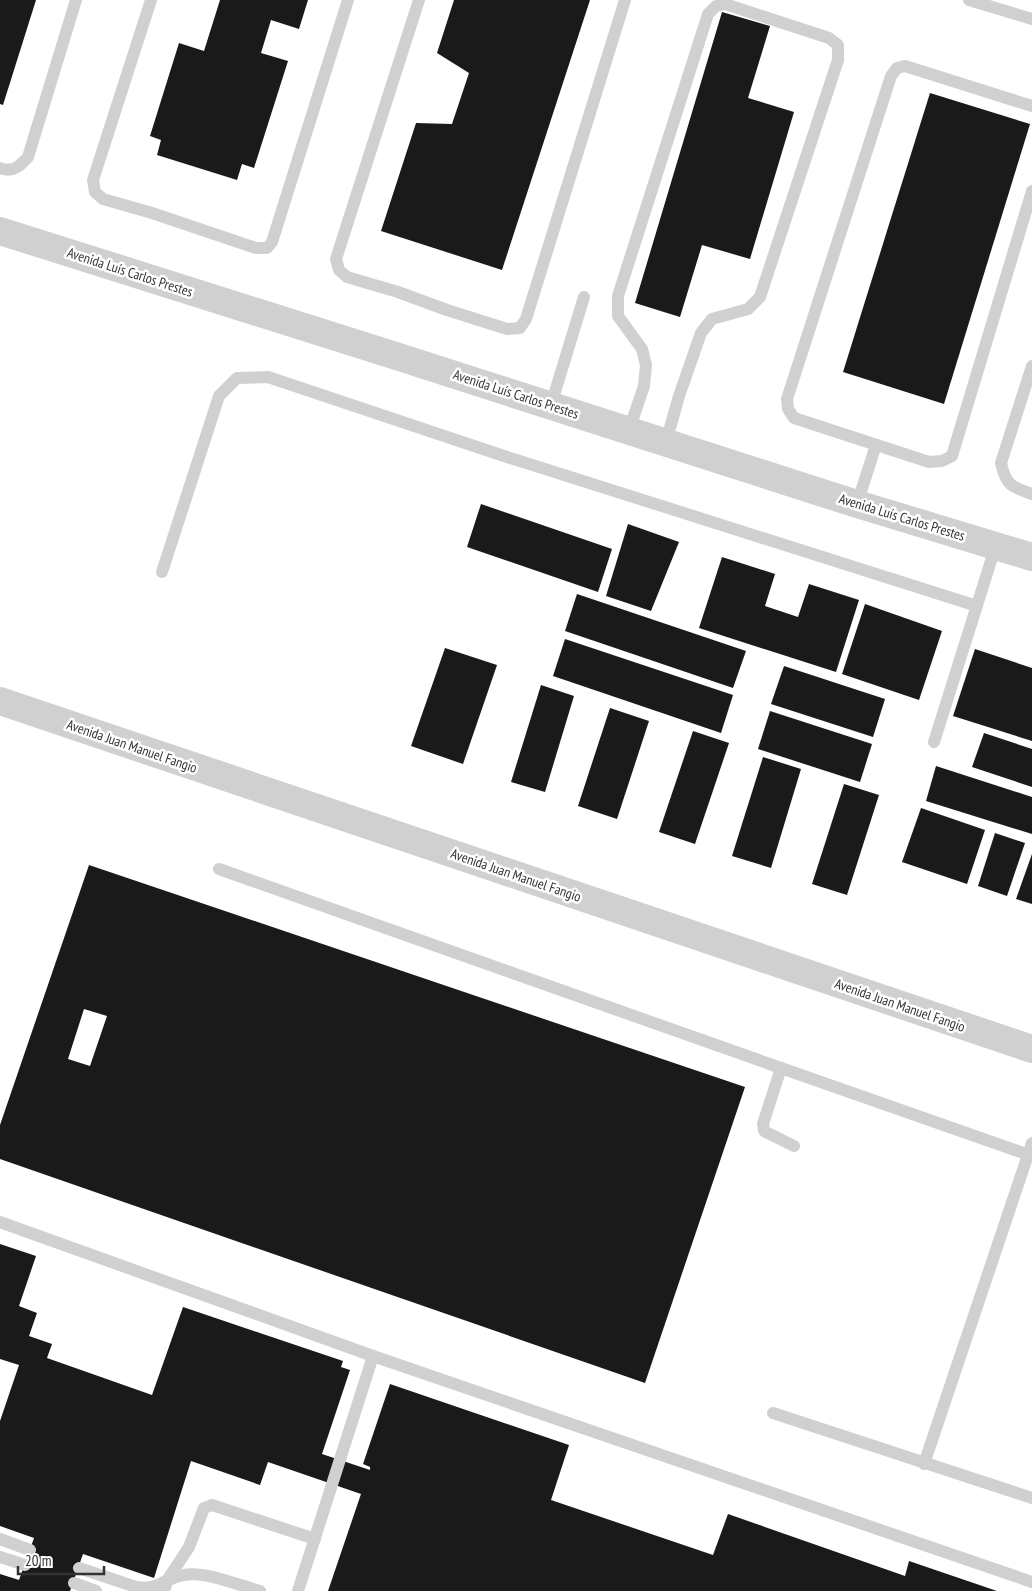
<svg xmlns="http://www.w3.org/2000/svg" width="1032" height="1591" font-family="'PT Sans Narrow',sans-serif">
<style>
.building{fill:#1a1a1a;fill-rule:evenodd}
.lines{fill:none;stroke-linecap:round;stroke-linejoin:round}
.service{stroke:#d0d0d0;stroke-width:12}
.tertiary{stroke:#d0d0d0;stroke-width:28}
.labels{text-anchor:middle;stroke-width:5;stroke-linejoin:round;paint-order:stroke}
.street-label{font-size:14px;fill:#333;stroke:#fff}
</style>
<rect width="100%" height="100%" fill="#fff"/>
<g class="building">
<path d="M0 0H36L3 105 0 104Z"/>
<path d="M220 0H308L299 29 271 20 261 53 288 61 254 168 242 164 237 180 157 155 161 140 150 136 179 43 204 51Z"/>
<path d="M454 0H590L502 270 381 231 416 123 452 124 469 73 437 53Z"/>
<path d="M722 12 770 26 748 98 794 112 750 259 702 245 680 317 635 303Z"/>
<path d="M930 93 1030 124 944 404 843 372Z"/>
<path d="M481 504 612 549 598 592 467 547Z"/>
<path d="M628 524 679 542 651 611 606 596Z"/>
<path d="M722 557 775 574 765 606 798 617 809 584 859 600 836 672 699 628Z"/>
<path d="M577 594 746 651 733 688 565 631Z"/>
<path d="M865 604 942 631 919 700 842 674Z"/>
<path d="M565 639 733 695 721 733 553 676Z"/>
<path d="M445 648 497 665 463 764 411 746Z"/>
<path d="M975 649 1032 668V741L953 716Z"/>
<path d="M784 666 885 699 873 737 771 704Z"/>
<path d="M541 685 574 696 545 792 511 782Z"/>
<path d="M610 708 649 721 617 819 578 806Z"/>
<path d="M770 711 872 744 860 782 758 749Z"/>
<path d="M693 731 729 743 695 844 659 832Z"/>
<path d="M984 733 1032 749V787L972 767Z"/>
<path d="M763 757 801 769 771 868 732 856Z"/>
<path d="M936 766 1032 797V834L926 801Z"/>
<path d="M844 784 879 795 847 895 812 884Z"/>
<path d="M921 808 985 830 967 884 902 862Z"/>
<path d="M995 833 1025 843 1007 896 978 886Z"/>
<path d="M1032 854V904L1016 899Z"/>
<path d="M89 865 745 1087 645 1383 0 1159V1125ZM84 1009 107 1016 90 1066 68 1059Z"/>
<path d="M0 1244 36 1256 19 1306 37 1313 29 1336 52 1344 47 1358 152 1395 183 1307 343 1361 341 1367 350 1370 322 1454 370 1470V1467L363 1464 390 1384 569 1445 551 1500 713 1555 728 1514 905 1576 909 1561 997 1591H328L361 1494 268 1462 260 1485 191 1461 154 1578 83 1554 70 1591H0V1574L19 1580 34 1538 0 1526V1421L19 1365 0 1359Z"/>
</g>
<g class="lines">
<g class="service">
<path d="M151 0 93 180 95 192 103 199 152 213 256 248H267L272 242 348 0"/>
<path d="M419 0 336 259 339 270 347 277 398 292 447 310 507 329 520 328 526 319 625 0"/>
<path d="M969 0 1032 19"/>
<path d="M1032 106 905 66 897 68 891 76 787 399 788 409 794 418 929 462 942 461 952 456 1032 191"/>
<path d="M0 168C13 173 20 166 28 157L76 0"/>
<path d="M1032 366 1001 463C1006 486 1012 487 1032 494"/>
<path d="M551 405 584 297"/>
<path d="M629 430 644 386 646 365 642 349 618 316V296L708 14 716 6 725 4 829 38 838 45V60L760 297 748 309 712 319 701 333 679 396 666 442"/>
<path d="M857 504 876 445"/>
<path d="M162 572 219 396 237 378 268 377 501 455 977 606"/>
<path d="M934 742 996 545"/>
<path d="M219 869 781 1068"/>
<path d="M794 1146 764 1131 763 1124 781 1068 1032 1156"/>
<path d="M0 1222 373 1356 1032 1582"/>
<path d="M773 1413 1032 1498"/>
<path d="M924 1464 1032 1143"/>
<path d="M0 1539 30 1550"/>
<path d="M0 1557 25 1565"/>
<path d="M79 1568 136 1587C158 1591 164 1578 184 1575 206 1571 238 1585 260 1591"/>
<path d="M74 1583 96 1591"/>
<path d="M164 1591 168 1579 189 1547 204 1508 212 1505 315 1539"/>
<path d="M298 1591 373 1356"/>
</g>
<g class="tertiary">
<path d="M0 231 396 356 857 504 1032 557"/>
<path d="M0 701 1032 1049"/>
</g>
</g>
<g class="labels">
<g class="street-label">
<text transform="translate(130 272) rotate(18)" y="5">Avenida Luís Carlos Prestes</text>
<text transform="translate(516 394) rotate(18)" y="5">Avenida Luís Carlos Prestes</text>
<text transform="translate(902 517) rotate(17)" y="5">Avenida Luís Carlos Prestes</text>
<text transform="translate(132 746) rotate(19)" y="5">Avenida Juan Manuel Fangio</text>
<text transform="translate(516 875) rotate(19)" y="5">Avenida Juan Manuel Fangio</text>
<text transform="translate(900 1005) rotate(19)" y="5">Avenida Juan Manuel Fangio</text>
</g>
</g>
<path d="M18 1566v8h86v-8" fill="none" stroke="#333333" stroke-width="2.5"/>
<text x="25" y="1566" font-size="15" fill="#333333" stroke="#ffffff" stroke-width="4" paint-order="stroke">20 m</text>
</svg>
